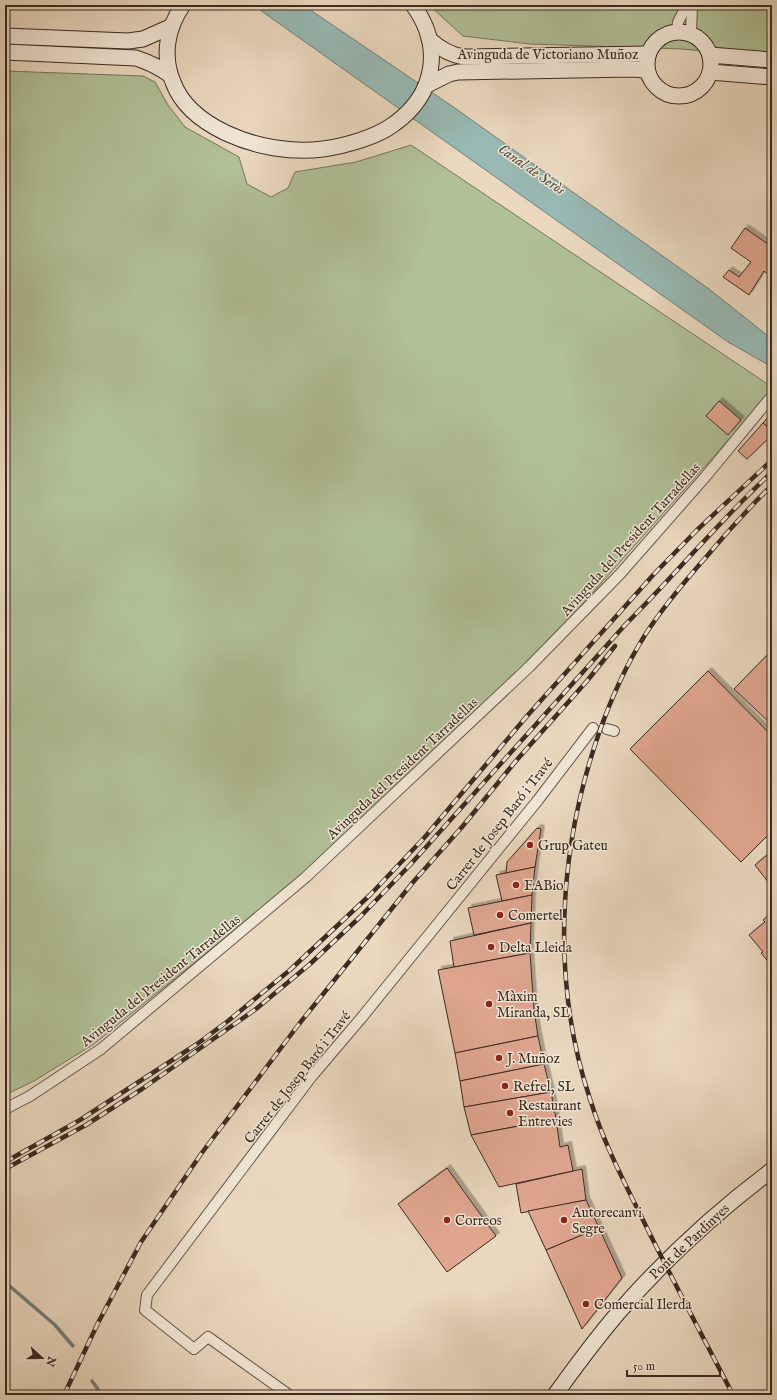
<svg xmlns="http://www.w3.org/2000/svg" width="777" height="1400" font-family="'IM FELL English',serif">
<style>
.green{fill:#b1c097;stroke:#76765c}
.water{fill:#98b9b4;stroke:#73807a}
.lines{fill:none;stroke-linecap:round;stroke-linejoin:round}
.stream{stroke:#73807a;stroke-width:3.5}
.building{fill:#e0a690;stroke:#3b2b22;filter:url(#shadow)}
.minor-casing{stroke:#675649;stroke-width:12}
.secondary-casing{stroke:#3b2b22;stroke-width:17}
.minor{stroke:#f1e6d5;stroke-width:10}
.secondary{stroke:#f1e6d5;stroke-width:15}
.rail-casing{stroke:#3b2b22;stroke-width:4.5}
.rail{stroke:#f1e6d5;stroke-width:3;stroke-dasharray:9;stroke-linecap:butt}
.poi-dot{fill:#8f2418;stroke:#f1e6d5;stroke-width:1.5}
.labels{text-anchor:middle;stroke-width:3;stroke-linejoin:round;paint-order:stroke}
.street-label{font-size:14px;fill:#3b2b22;stroke:#f1e6d5}
.poi-label{font-size:14px;fill:#3b2b22;stroke:#f1e6d5;text-anchor:start}
.water-label{font-size:15px;font-style:italic;fill:#524e46;stroke:#f1e6d5}
</style>
<defs>
<filter id="shadow"><feDropShadow dx="3.5" dy="-3.5" stdDeviation="0" flood-color="#0004"/></filter>
</defs>
<rect width="100%" height="100%" fill="#ead8bf"/>
<filter id="stains"><feTurbulence type="fractalNoise" baseFrequency=".005" numOctaves="4"/><feColorMatrix values="0 0 0 0 .2 0 0 0 0 .09 0 0 0 0 .02 0 0 0 .5 -.17"/></filter>
<radialGradient id="worn" r=".72"><stop offset=".6" stop-color="#630" stop-opacity="0"/><stop offset="1" stop-color="#630" stop-opacity=".3"/></radialGradient>
<g class="green">
<path d="M429 5H772V58L682 49 530 44 463 36Z"/>
<path d="M5 71 143 76 155 82 168 105 185 127 239 157 247 184 271 197 288 188 295 172 356 162 411 145 772 387V391L563 626 502 688 299 878 94 1044 34 1081 5 1095Z"/>
</g>
<path class="water" d="M253 5H303L452 106 709 289 772 339V367L728 342Z"/>
<g class="lines">
<g class="stream">
<path d="M5 1282 55 1325 73 1346"/>
<path d="M92 1381 102 1395"/>
</g>
</g>
<g class="building">
<path d="M745 228 772 247V278L764 271 749 295 723 277 729 270 739 277 751 262 731 248Z"/>
<path d="M719 401 741 420 728 435 706 416Z"/>
<path d="M772 413V431L763 423Z"/>
<path d="M763 423 772 431V435L747 459 738 451Z"/>
<path d="M772 650V725L734 689Z"/>
<path d="M708 671 772 736V831L741 862 630 749Z"/>
<path d="M537 828 541 829 535 867 506 873 507 862Z"/>
<path d="M772 851V887L755 865Z"/>
<path d="M535 867 532 895 502 901 496 875Z"/>
<path d="M532 895 531 923 474 935 468 908Z"/>
<path d="M772 912V966L761 953 763 952 749 935 765 922 763 920Z"/>
<path d="M531 923 530 953 454 967 450 941Z"/>
<path d="M530 953 534 1010 538 1036 455 1053 438 970Z"/>
<path d="M538 1036 544 1064 460 1081 455 1053Z"/>
<path d="M544 1064 551 1092 464 1107 460 1081Z"/>
<path d="M551 1092 556 1119 471 1135 464 1107Z"/>
<path d="M556 1119 560 1147 568 1145 573 1171 499 1187 471 1135Z"/>
<path d="M447 1168 496 1236 447 1272 398 1204Z"/>
<path d="M582 1169 586 1200 521 1213 516 1184Z"/>
<path d="M586 1200 599 1228 546 1250 528 1211Z"/>
<path d="M599 1228 622 1278 582 1329 546 1250Z"/>
</g>
<g class="lines">
<g class="minor-casing">
<g id="minor">
<path d="M677 32 678 22 687 5"/>
<path d="M691 35 692 5"/>
<path d="M607 729 614 731"/>
<path d="M5 1109 30 1096 101 1049 306 877 529 667 620 574 706 476 772 396"/>
<path d="M289 1395 208 1337 194 1349 145 1310 147 1295 312 1076 363 1016 538 800 593 728"/>
</g>
</g>
<g class="secondary-casing">
<g id="secondary">
<path d="M183 5C167 28 162 56 173 82 182 107 203 122 226 133 256 147 291 153 323 149 345 146 377 137 394 124 436 94 443 46 413 5"/>
<circle cx="679" cy="64" r="32"/>
<path d="M5 36 128 41 143 39 170 27"/>
<path d="M429 39C440 49 450 55 464 57L648 54"/>
<path d="M5 52 136 58C148 62 159 67 170 75"/>
<path d="M710 55 772 60"/>
<path d="M710 72 772 77"/>
<path d="M427 85 449 74 458 72 630 69 647 70"/>
<path d="M555 1395C575 1367 596 1339 618 1313 664 1260 716 1212 772 1170"/>
</g>
</g>
<use href="#minor" class="minor"/>
<use href="#secondary" class="secondary"/>
<g class="rail-casing">
<g id="rail">
<path d="M5 1162 80 1120 197 1044 228 1021 290 970 370 895 424 838 527 716 654 574 697 530 772 460"/>
<path d="M5 1169 86 1125 142 1089 256 1009 310 964 360 917 410 865 625 625C675 575 720 520 772 472"/>
<path d="M64 1395 98 1323 141 1242 201 1154 299 1024 414 881 462 827 515 762 587 681 615 646"/>
<path d="M733 1395C703 1337 672 1279 643 1220 623 1180 603 1141 590 1099 551 982 558 852 598 736 610 701 625 667 645 635 663 607 685 581 707 556 728 531 749 508 772 485"/>
</g>
</g>
<use href="#rail" class="rail"/>
</g>
<g class="poi-dot">
<circle cx="530" cy="845" r="4"/>
<circle cx="516" cy="885" r="4"/>
<circle cx="500" cy="915" r="4"/>
<circle cx="491" cy="947" r="4"/>
<circle cx="489" cy="1004" r="4"/>
<circle cx="499" cy="1058" r="4"/>
<circle cx="505" cy="1086" r="4"/>
<circle cx="510" cy="1113" r="4"/>
<circle cx="447" cy="1220" r="4"/>
<circle cx="564" cy="1220" r="4"/>
<circle cx="586" cy="1304" r="4"/>
</g>
<g class="labels">
<g class="street-label">
<text x="548" y="59">Avinguda de Victoriano Muñoz</text>
<text transform="translate(630 539) rotate(-48)" y="5">Avinguda del President Tarradellas</text>
<text transform="translate(402 768) rotate(-43)" y="5">Avinguda del President Tarradellas</text>
<text transform="translate(499 824) rotate(-52)" y="5">Carrer de Josep Baró i Travé</text>
<text transform="translate(160 980) rotate(-39)" y="5">Avinguda del President Tarradellas</text>
<text transform="translate(297 1077) rotate(-52)" y="5">Carrer de Josep Baró i Travé</text>
<text transform="translate(689 1241) rotate(-43)" y="5">Pont de Pardinyes</text>
</g>
<g class="poi-label">
<text x="538" y="850">Grup Gateu</text>
<text x="524" y="890">EABio</text>
<text x="508" y="920">Comertel</text>
<text x="499" y="952">Delta Lleida</text>
<text x="497" y="1001">Màxim<tspan x="497" dy="16">Miranda, SL</tspan></text>
<text x="507" y="1063">J. Muñoz</text>
<text x="513" y="1091">Refrel, SL</text>
<text x="518" y="1110">Restaurant<tspan x="518" dy="16">Entrevies</tspan></text>
<text x="572" y="1217">Autorecanvi<tspan x="572" dy="16">Segre</tspan></text>
<text x="455" y="1225">Correos</text>
<text x="594" y="1309">Comercial Ilerda</text>
</g>
<g class="water-label">
<text transform="translate(532 169) rotate(35)" y="5">Canal de Seròs</text>
</g>
</g>
<rect width="777" height="1400" fill="none" stroke="#ead8bf" stroke-width="20"/>
<rect x="6" y="6" width="765" height="1388" fill="none" stroke="#3b2b22" stroke-width="2"/>
<rect x="10" y="10" width="757" height="1380" fill="none" stroke="#3b2b22"/>
<g transform="translate(42 1358) rotate(111)" stroke="#f1e6d5" stroke-width="3" paint-order="stroke">
<path d="M0-3L7 15L0 10L-7 15Z" fill="#3b2b22"/>
<text y="-6" font-size="11" font-weight="bold" text-anchor="middle" fill="#3b2b22">N</text>
</g>
<path d="M627 1370v6h93v-6" fill="none" stroke="#3b2b22" stroke-width="2"/>
<text x="633" y="1370" font-size="12" fill="#3b2b22" stroke="#f1e6d5" stroke-width="3" paint-order="stroke">50 m</text>
<rect width="100%" height="100%" filter="url(#stains)"/>
<rect width="100%" height="100%" fill="url(#worn)"/>
</svg>
